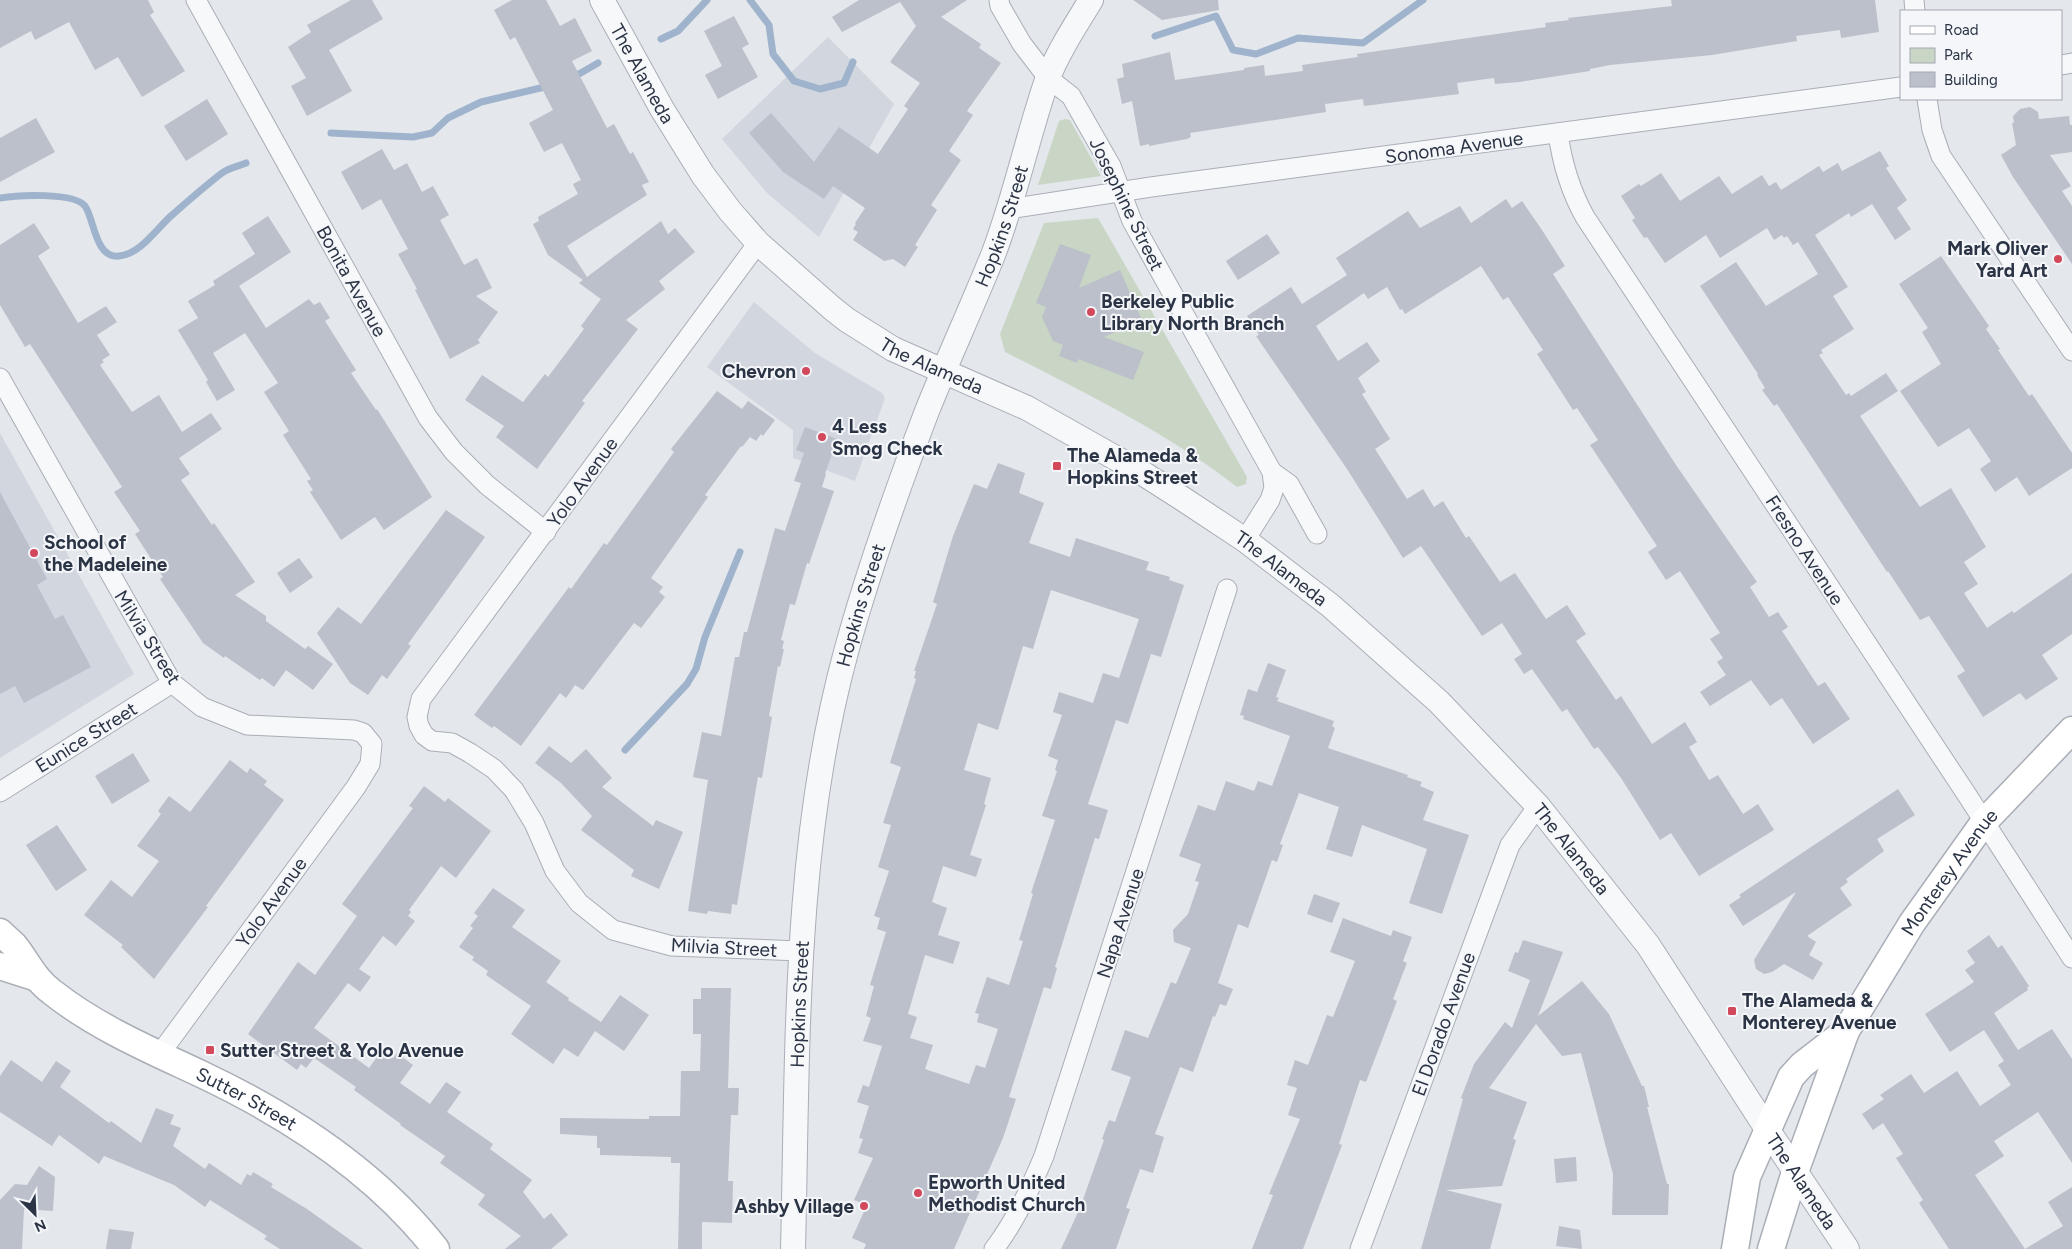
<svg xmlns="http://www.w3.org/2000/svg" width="2072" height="1249" font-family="Figtree,sans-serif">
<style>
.built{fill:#d2d6de}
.green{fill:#c9d6c5}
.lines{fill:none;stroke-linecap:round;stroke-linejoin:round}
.stream{stroke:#9fb4cc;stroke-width:7}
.building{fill:#bbc0ca;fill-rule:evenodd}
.minor-casing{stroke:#a9aeb7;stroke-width:21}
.tertiary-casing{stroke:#a9aeb7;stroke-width:26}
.secondary-casing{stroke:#a9aeb7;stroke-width:29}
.minor{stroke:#f7f8fa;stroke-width:19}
.tertiary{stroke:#f7f8fa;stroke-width:24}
.secondary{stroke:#fff;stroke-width:26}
.poi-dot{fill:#d1495b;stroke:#f4f6f9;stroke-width:2}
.labels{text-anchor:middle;stroke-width:4;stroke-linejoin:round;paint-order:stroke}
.street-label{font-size:19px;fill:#2b3445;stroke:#f4f6f9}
.poi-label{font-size:19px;font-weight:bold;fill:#2b3445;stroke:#f4f6f9;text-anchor:start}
</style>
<rect width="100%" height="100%" fill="#e4e7ec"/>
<g class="built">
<path d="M828 37 894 104 819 237 767 193 722 139Z"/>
<path d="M754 302 815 353 882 393 885 398 855 481 793 458V430L707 367Z"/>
<path d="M0 433 134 674 0 758Z"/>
</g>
<g class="green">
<path d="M1065 119 1070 120 1101 176 1038 185 1059 121Z"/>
<path d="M1098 218 1247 477 1246 484 1237 487C1166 432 1085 393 1005 352L1000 334 1044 223Z"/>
</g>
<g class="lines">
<g class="stream">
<path d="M750 0 769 25 773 54 794 81 820 89 844 83 853 62"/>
<path d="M1155 36 1216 16 1233 50 1256 54 1298 38 1363 43 1423 0"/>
<path d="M661 39 678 31 707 0"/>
<path d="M572 78 598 63"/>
<path d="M331 133 413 137 432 133 448 118 481 102 549 86"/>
<path d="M0 198C17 195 74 192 85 206 94 218 95 259 119 256 141 254 157 228 172 215 188 201 205 186 222 173 228 168 239 166 246 163"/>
<path d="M625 750 687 684 696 669 705 637 740 552"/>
</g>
</g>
<g class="building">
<path d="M0 0H148L154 12 150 15 185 71 142 97 118 57 95 70 69 22 35 40 31 31 0 48Z"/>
<path d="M351 0H372L383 19 329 50 352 91 307 116 291 86 306 78 288 47 311 32 307 25Z"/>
<path d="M512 0H546L560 26 575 18 592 51 572 61 607 128 614 124 630 154 633 152 649 182 642 185 647 195 567 246 587 277 661 221 668 234 675 228 695 252 659 281 665 289 626 320 638 329 582 401 585 403 537 469 496 437 504 426 465 400 482 375 523 402 545 374 548 377 584 329 581 326 601 299 579 283 583 280 548 255 533 224 539 221 538 217 578 194 573 184 581 180 562 143 544 152 529 123 553 110 515 37 510 40 494 10Z"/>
<path d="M859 0H967L941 17 981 44 979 48 1001 63 967 111 973 115 949 151 961 160 931 205 937 210 915 245 918 247 905 267 893 259 884 261 853 240 858 232 853 229 856 224 855 223 865 208 833 186 824 199 783 172 749 133 771 113 814 162 839 127 878 154 908 109 904 106 920 83 890 62 916 26 900 2 842 32 832 17Z"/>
<path d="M1133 0H1218L1219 10 1162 20Z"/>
<path d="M1671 0H1875L1879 32 1841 38 1840 30 1796 36 1797 41 1712 55 1610 65 1590 69V71L1520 82 1495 84 1494 78 1457 83 1459 94 1364 106 1363 99 1325 104 1326 112 1190 133 1191 137 1187 139 1149 146V144L1140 146 1132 101 1122 104 1117 79 1124 77 1122 64 1170 52 1175 80 1244 70V68L1264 65 1265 76 1303 71 1302 65 1358 57 1357 54 1546 27 1545 23 1569 20 1568 18 1672 6Z"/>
<path d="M734 16 749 44 742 48 758 77 718 99 705 75 722 66 704 31Z"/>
<path d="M207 99 228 134 186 161 164 126Z"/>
<path d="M2030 107 2038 112 2039 119 2069 116 2070 125H2072V152L2050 155 2071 186 2062 191 2072 206V264L2013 177 2001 155 2016 145 2012 123H2014L2013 116 2020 109Z"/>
<path d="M36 118 55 152 0 182V138Z"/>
<path d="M382 149 394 170 407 163 422 192 433 186 449 215 440 220 464 265 477 258 492 288 476 296 498 312 478 340 480 343 450 359 415 290 417 289 398 254 408 249 381 199 362 210 341 172Z"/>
<path d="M1880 151 1889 166 1886 168 1907 200 1897 208 1911 229 1895 240 1872 204 1851 217 1849 213 1815 235 1848 287 1833 296 1854 329 1821 350 1823 353 1819 355 1846 395 1849 393 1851 396 1886 373 1898 391 1860 416 1920 507 1951 488 1986 547 1964 562 1978 584 1964 593 1987 628 2012 611 2014 613 2072 573V634L2042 655 2058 679 2026 700 2020 693 1983 717 1957 676 1965 671 1929 616 1920 620 1888 571 1887 572 1777 404 1774 406 1762 390 1765 388 1757 375 1758 374 1700 286 1736 262 1766 306 1818 274 1798 242 1793 245 1787 236 1784 238 1782 235 1774 240 1767 228 1720 258 1706 235 1665 263 1647 237 1644 238 1632 220 1635 218 1621 196 1639 184 1641 186 1661 173 1680 201 1719 176 1732 194 1762 175 1769 186 1776 182 1781 190 1819 166 1823 172 1838 163 1842 171Z"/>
<path d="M1506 199 1512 208 1522 201 1542 230 1565 266 1553 274 1676 465 1757 582 1750 587 1769 617 1778 612 1788 627 1782 631 1818 686 1825 682 1850 719 1813 744 1782 698 1770 706 1751 680 1710 706 1700 692 1726 675 1717 662 1723 658 1710 639 1720 633 1680 571 1666 580 1648 552 1657 546 1590 445 1598 440 1577 408 1573 410 1537 354 1543 350 1508 297 1503 300 1481 266 1405 314 1402 309 1400 310 1387 287 1368 299 1364 293 1316 326 1338 361 1367 342 1380 361 1358 378 1366 392 1362 394 1390 439 1375 449 1407 499 1423 489 1434 507 1443 501 1466 538 1469 536 1500 582 1515 573 1546 619 1567 605 1586 634 1576 641 1616 700 1621 696 1652 744 1685 722 1697 742 1689 747 1709 780 1718 775 1743 814 1758 804 1774 830 1699 876 1671 833 1660 840 1621 778 1598 747 1594 749 1567 709 1562 712 1532 669 1524 674 1514 659 1522 654 1502 623 1482 636 1421 546 1403 558 1347 469 1256 336 1259 335 1247 316 1291 287 1302 304 1347 275 1336 258 1408 211 1420 228 1460 206 1471 223Z"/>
<path d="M268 216 291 252 239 286 266 328 309 299 314 305 320 302 330 318 325 321 356 370 351 373 376 410 377 409 432 497 384 530 375 517 341 540 310 492 313 490 307 481 311 479 283 435 289 431 264 392 278 383 245 333 213 353 235 390 217 401 206 382 208 380 178 330 198 318 188 301 215 285 213 281 255 254 242 233Z"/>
<path d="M34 223 50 248 38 256 78 323 106 306 117 322 97 335 110 355 102 360 104 362 100 365 132 412 159 395 182 432 211 413 222 429 179 458 190 474 181 480 212 525 214 523 255 582 235 595 266 616V621L305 649 308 646 333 664 313 690 286 670 274 687 262 678 260 680 225 656 224 658 203 643 160 579 163 577 135 534 140 531 114 492 122 487 30 344 25 347 0 305V245Z"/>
<path d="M1267 234 1280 253 1238 280 1226 261Z"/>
<path d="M1060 244 1091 255 1079 288 1120 270 1142 320 1104 337 1144 352 1133 380 1078 359 1077 363 1059 356 1063 345 1053 341 1042 317 1046 307 1036 303Z"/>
<path d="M1941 256 1989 326 1986 329 2000 349 1998 350 2029 396 2032 394 2072 453V468L2029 496 2017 477 1995 492 1980 469 1991 461 1969 428 1938 447 1900 391 1941 364 1922 332 1928 328 1899 284Z"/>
<path d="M717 391 742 409 748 401 775 420 763 436 761 434 756 441 750 437 742 447 741 446 705 495 708 497 651 578 663 587 659 592 665 597 641 628 634 623 583 690 575 685 566 698 560 693 521 746 494 726 492 728 474 715 569 587 571 589 604 543 607 545 674 452 671 449Z"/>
<path d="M805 427 837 439 825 474H826L822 487 834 491 809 564 807 563 795 605 790 604 781 640 784 641 782 649H784L780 667 778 666 769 716 772 717 762 778 758 777 752 812 737 905 732 904 731 914 708 911 707 914 688 911 708 780 693 777 702 732 721 736 735 657H739L744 632H747L775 528 785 531 801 483 794 481 804 453 796 450Z"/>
<path d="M998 463 1025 473 1019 493 1044 503 1029 543 1070 557 1076 538 1149 562 1146 570 1170 577 1169 580 1184 585 1161 657 1151 654 1128 724 1116 720 1088 804 1108 810 1099 839 1095 838 1055 967 1057 968 1051 989 1044 987 1009 1097 1016 1099 1003 1138 954 1249H864L866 1244 852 1238 867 1205 854 1200 873 1158 858 1153 863 1139 859 1138 869 1106 857 1102 863 1085 869 1087 882 1046 863 1041 871 1018 866 1016 874 986 870 985 886 932 877 929 880 918 874 916 889 871 878 867 891 825 883 823 901 767 890 763 916 679 914 678 916 671H914L937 604 933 602 953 536 974 484 987 489ZM1051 590 1139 619 1119 678 1103 673 1093 703 1059 692 1053 712 1062 715 1048 756 1058 760 1055 770 1057 771 1042 816 1055 820 1031 893 1033 894 1019 940 1023 941 1009 985 987 977 975 1013 979 1014 977 1022 998 1029 985 1068 976 1065 969 1084 925 1069 933 1045 910 1038 917 1017 908 1014 925 955 953 964 960 942 938 935 947 908 932 902 943 866 976 877 982 859 970 855 986 805 984 804 991 778 964 770 978 723 998 730 1023 646 1033 649Z"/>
<path d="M0 492 47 579 37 585 55 619 63 615 91 667 24 703 15 686 0 694Z"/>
<path d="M446 510 485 537 408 644 411 646 387 679 382 675 368 695 350 683 317 633 338 607 361 624Z"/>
<path d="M299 558 313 577 290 593 277 573Z"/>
<path d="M1268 663 1286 670 1276 697 1279 698 1277 701 1334 721 1332 726 1335 728 1328 748 1408 775 1407 777 1422 782 1420 786 1434 792 1423 820 1469 835 1442 914 1409 903 1427 849 1362 825 1352 857 1326 849 1339 807 1299 793 1280 844 1283 845 1277 862 1272 860 1248 928 1238 924 1218 983 1233 989 1226 1006 1220 1004 1215 1017 1213 1016 1193 1072 1180 1067 1155 1134 1164 1137 1153 1173 1140 1169 1126 1208 1130 1209 1116 1249H1061L1080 1208 1104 1140 1102 1139 1109 1120 1115 1122 1131 1077 1111 1070 1125 1030 1148 1038 1171 982 1176 984 1191 948 1174 942 1173 930 1188 914 1199 882 1195 881 1201 864 1179 856 1198 805 1215 811 1226 781 1254 791 1258 781 1272 786 1290 736 1243 719 1244 716 1240 715 1248 689 1257 692Z"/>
<path d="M549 746 571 763 586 749 612 778 602 787 653 826 656 820 683 832 659 889 631 876 634 870 581 830 592 816 561 783 535 763Z"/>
<path d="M133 753 150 781 112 804 95 776Z"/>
<path d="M230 760 247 773 250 768 267 781 264 785 284 800 206 906 208 907 154 979 121 947 123 945 84 915 111 880 132 897 159 861 137 846 161 814 158 811 169 796 190 812Z"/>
<path d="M424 786 445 802 448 798 491 831 456 878 441 866 409 910 411 912 408 916 415 921 396 946 383 936 359 969 371 977 360 992 348 983 314 1028 369 1068 382 1050 393 1058 397 1053 413 1065 400 1083 430 1104 446 1082 461 1092 447 1112 493 1144 490 1149 532 1180 523 1192 544 1219 551 1213 568 1235 551 1249H505L521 1236 478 1205 485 1195 440 1163 445 1156 400 1125 401 1124 354 1090 356 1087 314 1058 306 1068 301 1064 297 1070 248 1034 298 962 315 975 357 916 342 904 413 808 409 806Z"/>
<path d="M1898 789 1915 815 1877 839 1884 851 1846 879 1848 882 1840 888 1852 905 1807 936 1816 942 1809 955 1823 963 1813 980 1784 964 1772 972 1764 974 1756 969 1754 960 1796 892 1743 926 1729 905 1741 897 1739 895Z"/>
<path d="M57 825 87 870 56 891 26 845Z"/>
<path d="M493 888 525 910 512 927 561 961 546 982 569 998 568 1000 601 1022 620 995 649 1015 624 1051 595 1031 578 1057 564 1048 553 1064 511 1034 531 1006 486 975 488 971 472 960 474 957 459 947 473 928 470 926 478 916 474 913Z"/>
<path d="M1314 894 1340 903 1332 923 1307 914Z"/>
<path d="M1343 918 1391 936 1393 930 1412 937 1403 961 1407 963 1393 999 1397 1001 1366 1082 1360 1080 1339 1144 1342 1145 1303 1249H1252L1273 1195 1269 1194 1300 1119 1288 1115 1297 1088 1287 1085 1295 1060 1308 1065 1327 1015 1333 1017 1355 961 1330 952Z"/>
<path d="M1989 935 1998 948 2002 945 2029 986 2027 988 2028 990 1994 1013 2018 1050 2052 1029 2072 1059V1163L2038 1112 1994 1141 2004 1156 1975 1175 2025 1249 2063 1226 2048 1202 2072 1187V1249H1949L1919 1203 1923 1200 1896 1158 1903 1154 1883 1123 1873 1130 1862 1114 1884 1099 1880 1095 1911 1074 1924 1093 1957 1071 1980 1106 2011 1085 1998 1065 2004 1061 1984 1030 1950 1052 1925 1014 1974 982 1965 970 1975 963 1967 951Z"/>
<path d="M1523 940 1563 952 1538 1016 1582 981 1609 1014 1642 1086H1644L1649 1107H1647L1667 1184H1669L1668 1215H1612L1613 1174 1581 1053 1562 1056 1536 1024 1489 1088 1527 1102 1513 1139 1516 1140 1502 1186 1446 1190 1502 1204 1490 1249H1421L1463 1099 1461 1098 1474 1064 1505 1022 1512 1028 1530 980 1508 971 1515 952 1518 953Z"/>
<path d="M701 988H731L728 1088H739L738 1115H731L728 1181H733L732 1223 702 1222V1249H678L680 1163H671V1157L600 1155V1148H597V1136L560 1134V1118L645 1119H649V1116H680L681 1071H700L701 1034H693V999H701Z"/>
<path d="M11 1060 42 1082 56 1061 71 1071 60 1087 109 1123 111 1121 141 1143 156 1108 174 1115 170 1124 181 1128 173 1146 205 1169 209 1163 241 1185 247 1174 251 1176 253 1172 273 1184 271 1187 307 1209 363 1249H280L264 1239 267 1236 210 1200 205 1207 174 1185 104 1156 99 1164 59 1135 52 1146 0 1112V1076Z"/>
<path d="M1576 1157 1577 1181 1556 1183 1554 1159Z"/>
<path d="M39 1166 55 1177 53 1211 24 1209 22 1249H0V1200L15 1184 27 1185Z"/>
<path d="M1559 1226 1580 1230 1582 1249 1556 1246Z"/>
<path d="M109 1229 134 1232 131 1249H106Z"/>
</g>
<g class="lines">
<g class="minor-casing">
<g id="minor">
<path d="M196 0 428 418 454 452 487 485 546 532"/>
<path d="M999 0 1000 6 1022 44 1048 78 1071 96 1111 166 1132 221 1272 472 1274 488 1270 500 1245 540"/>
<path d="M1914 0 1915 11"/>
<path d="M2061 65 2072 63"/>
<path d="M1927 99 1932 130 1941 156 2072 351"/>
<path d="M1558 133C1562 163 1570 190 1585 217L1967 795 2072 958"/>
<path d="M1009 209 1151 187 1901 87"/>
<path d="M758 243 421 699 417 717 419 726 424 735 432 741 452 743 470 753 494 769 514 790 534 823 555 871 579 903 613 930 672 946 801 951"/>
<path d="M0 378 172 683 202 707 247 725 354 730 363 733 372 744 370 764 356 787 159 1055"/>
<path d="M1272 472 1289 484 1317 534"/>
<path d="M0 792 172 683"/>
<path d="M994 1249C1016 1220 1030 1189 1044 1156L1227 589"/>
<path d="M1360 1249 1510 845 1538 806"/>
</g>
</g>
<g class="tertiary-casing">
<g id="tertiary">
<path id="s1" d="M602 0 662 109 703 175 730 211 758 243 833 309 847 320 893 349 1027 408 1144 474 1183 499 1245 540 1331 606 1439 702 1538 806 1648 945 1767 1129 1847 1249"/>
<path id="s2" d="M793 1249C798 1050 793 846 846 652 868 571 897 490 927 411 948 359 972 307 993 255 1015 198 1027 138 1047 80 1058 52 1075 26 1091 0"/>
</g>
</g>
<g class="secondary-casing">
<g id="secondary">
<path id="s3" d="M0 932C5 937 10 941 14 945 27 961 35 980 52 992 96 1027 150 1050 201 1074 290 1116 375 1171 436 1249"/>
<path d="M0 966 37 978"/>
<path d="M1735 1249 1747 1177 1791 1077 1802 1065 1846 1031"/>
<path id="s4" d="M1771 1249 1795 1172 1846 1031 1912 923 1984 822 2072 730"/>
</g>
</g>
<use href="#minor" class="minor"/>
<use href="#tertiary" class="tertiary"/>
<use href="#secondary" class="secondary"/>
</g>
<g class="poi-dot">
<circle cx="2058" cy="259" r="5"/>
<circle cx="1091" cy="312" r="5"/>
<circle cx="806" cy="371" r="5"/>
<circle cx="822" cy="437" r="5"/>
<rect x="1052" y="461" width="10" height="10" rx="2.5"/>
<circle cx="34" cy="553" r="5"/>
<rect x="1727" y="1006" width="10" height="10" rx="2.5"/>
<rect x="205" y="1045" width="10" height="10" rx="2.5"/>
<circle cx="918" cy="1193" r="5"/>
<circle cx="864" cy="1206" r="5"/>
</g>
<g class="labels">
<g class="street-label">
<text dy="7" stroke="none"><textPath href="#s1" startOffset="84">The Alameda</textPath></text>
<text transform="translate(1454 147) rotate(-8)" y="7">Sonoma Avenue</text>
<text transform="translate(1127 204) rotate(64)" y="7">Josephine Street</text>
<text dy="7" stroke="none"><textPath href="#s2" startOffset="1055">Hopkins Street</textPath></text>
<text transform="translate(352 281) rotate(61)" y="7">Bonita Avenue</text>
<text dy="7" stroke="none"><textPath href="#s1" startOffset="504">The Alameda</textPath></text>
<text transform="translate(582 482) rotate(-54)" y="7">Yolo Avenue</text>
<text transform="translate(1805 550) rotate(57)" y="7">Fresno Avenue</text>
<text dy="7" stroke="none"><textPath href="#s1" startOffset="909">The Alameda</textPath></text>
<text dy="7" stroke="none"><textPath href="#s2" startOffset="650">Hopkins Street</textPath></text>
<text transform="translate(148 637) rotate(58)" y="7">Milvia Street</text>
<text transform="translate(86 737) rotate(-32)" y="7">Eunice Street</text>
<text dy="7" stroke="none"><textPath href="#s1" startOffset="1314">The Alameda</textPath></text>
<text dy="7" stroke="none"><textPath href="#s4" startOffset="420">Monterey Avenue</textPath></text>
<text transform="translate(271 902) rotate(-54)" y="7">Yolo Avenue</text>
<text transform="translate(1120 923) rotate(-72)" y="7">Napa Avenue</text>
<text transform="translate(724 947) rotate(3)" y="7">Milvia Street</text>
<text dy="7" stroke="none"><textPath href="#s2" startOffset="245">Hopkins Street</textPath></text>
<text transform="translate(1443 1024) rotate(-70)" y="7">El Dorado Avenue</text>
<text dy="7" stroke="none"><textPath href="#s3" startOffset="302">Sutter Street</textPath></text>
<text dy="7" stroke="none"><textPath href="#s1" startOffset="1719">The Alameda</textPath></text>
</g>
<g class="poi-label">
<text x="2048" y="255" text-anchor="end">Mark Oliver<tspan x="2048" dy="22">Yard Art</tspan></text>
<text x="1101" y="308">Berkeley Public<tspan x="1101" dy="22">Library North Branch</tspan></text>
<text x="796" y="378" text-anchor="end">Chevron</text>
<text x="832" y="433">4 Less<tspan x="832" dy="22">Smog Check</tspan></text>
<text x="1067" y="462">The Alameda &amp;<tspan x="1067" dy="22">Hopkins Street</tspan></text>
<text x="44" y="549">School of<tspan x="44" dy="22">the Madeleine</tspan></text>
<text x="1742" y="1007">The Alameda &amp;<tspan x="1742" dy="22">Monterey Avenue</tspan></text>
<text x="220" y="1057">Sutter Street &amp; Yolo Avenue</text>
<text x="928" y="1189">Epworth United<tspan x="928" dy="22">Methodist Church</tspan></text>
<text x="854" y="1213" text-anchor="end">Ashby Village</text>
</g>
</g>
<rect x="1900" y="10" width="162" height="90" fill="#f4f6f9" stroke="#a4a8b1"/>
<rect x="1910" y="26" width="25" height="8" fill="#ffffff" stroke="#a4a8b1"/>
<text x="1944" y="35" font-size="15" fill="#2b3445">Road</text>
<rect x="1910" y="48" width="25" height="15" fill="#c9d6c5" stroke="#a4a8b1"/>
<text x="1944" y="60" font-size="15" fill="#2b3445">Park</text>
<rect x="1910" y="72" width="25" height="15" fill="#bbc0ca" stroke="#a4a8b1"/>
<text x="1944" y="85" font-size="15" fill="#2b3445">Building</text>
<g transform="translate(35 1214) rotate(156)" stroke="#f4f6f9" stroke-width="4" paint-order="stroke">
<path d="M0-4L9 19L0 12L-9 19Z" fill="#2b3445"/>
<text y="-8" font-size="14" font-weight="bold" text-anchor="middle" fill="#2b3445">N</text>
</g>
</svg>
